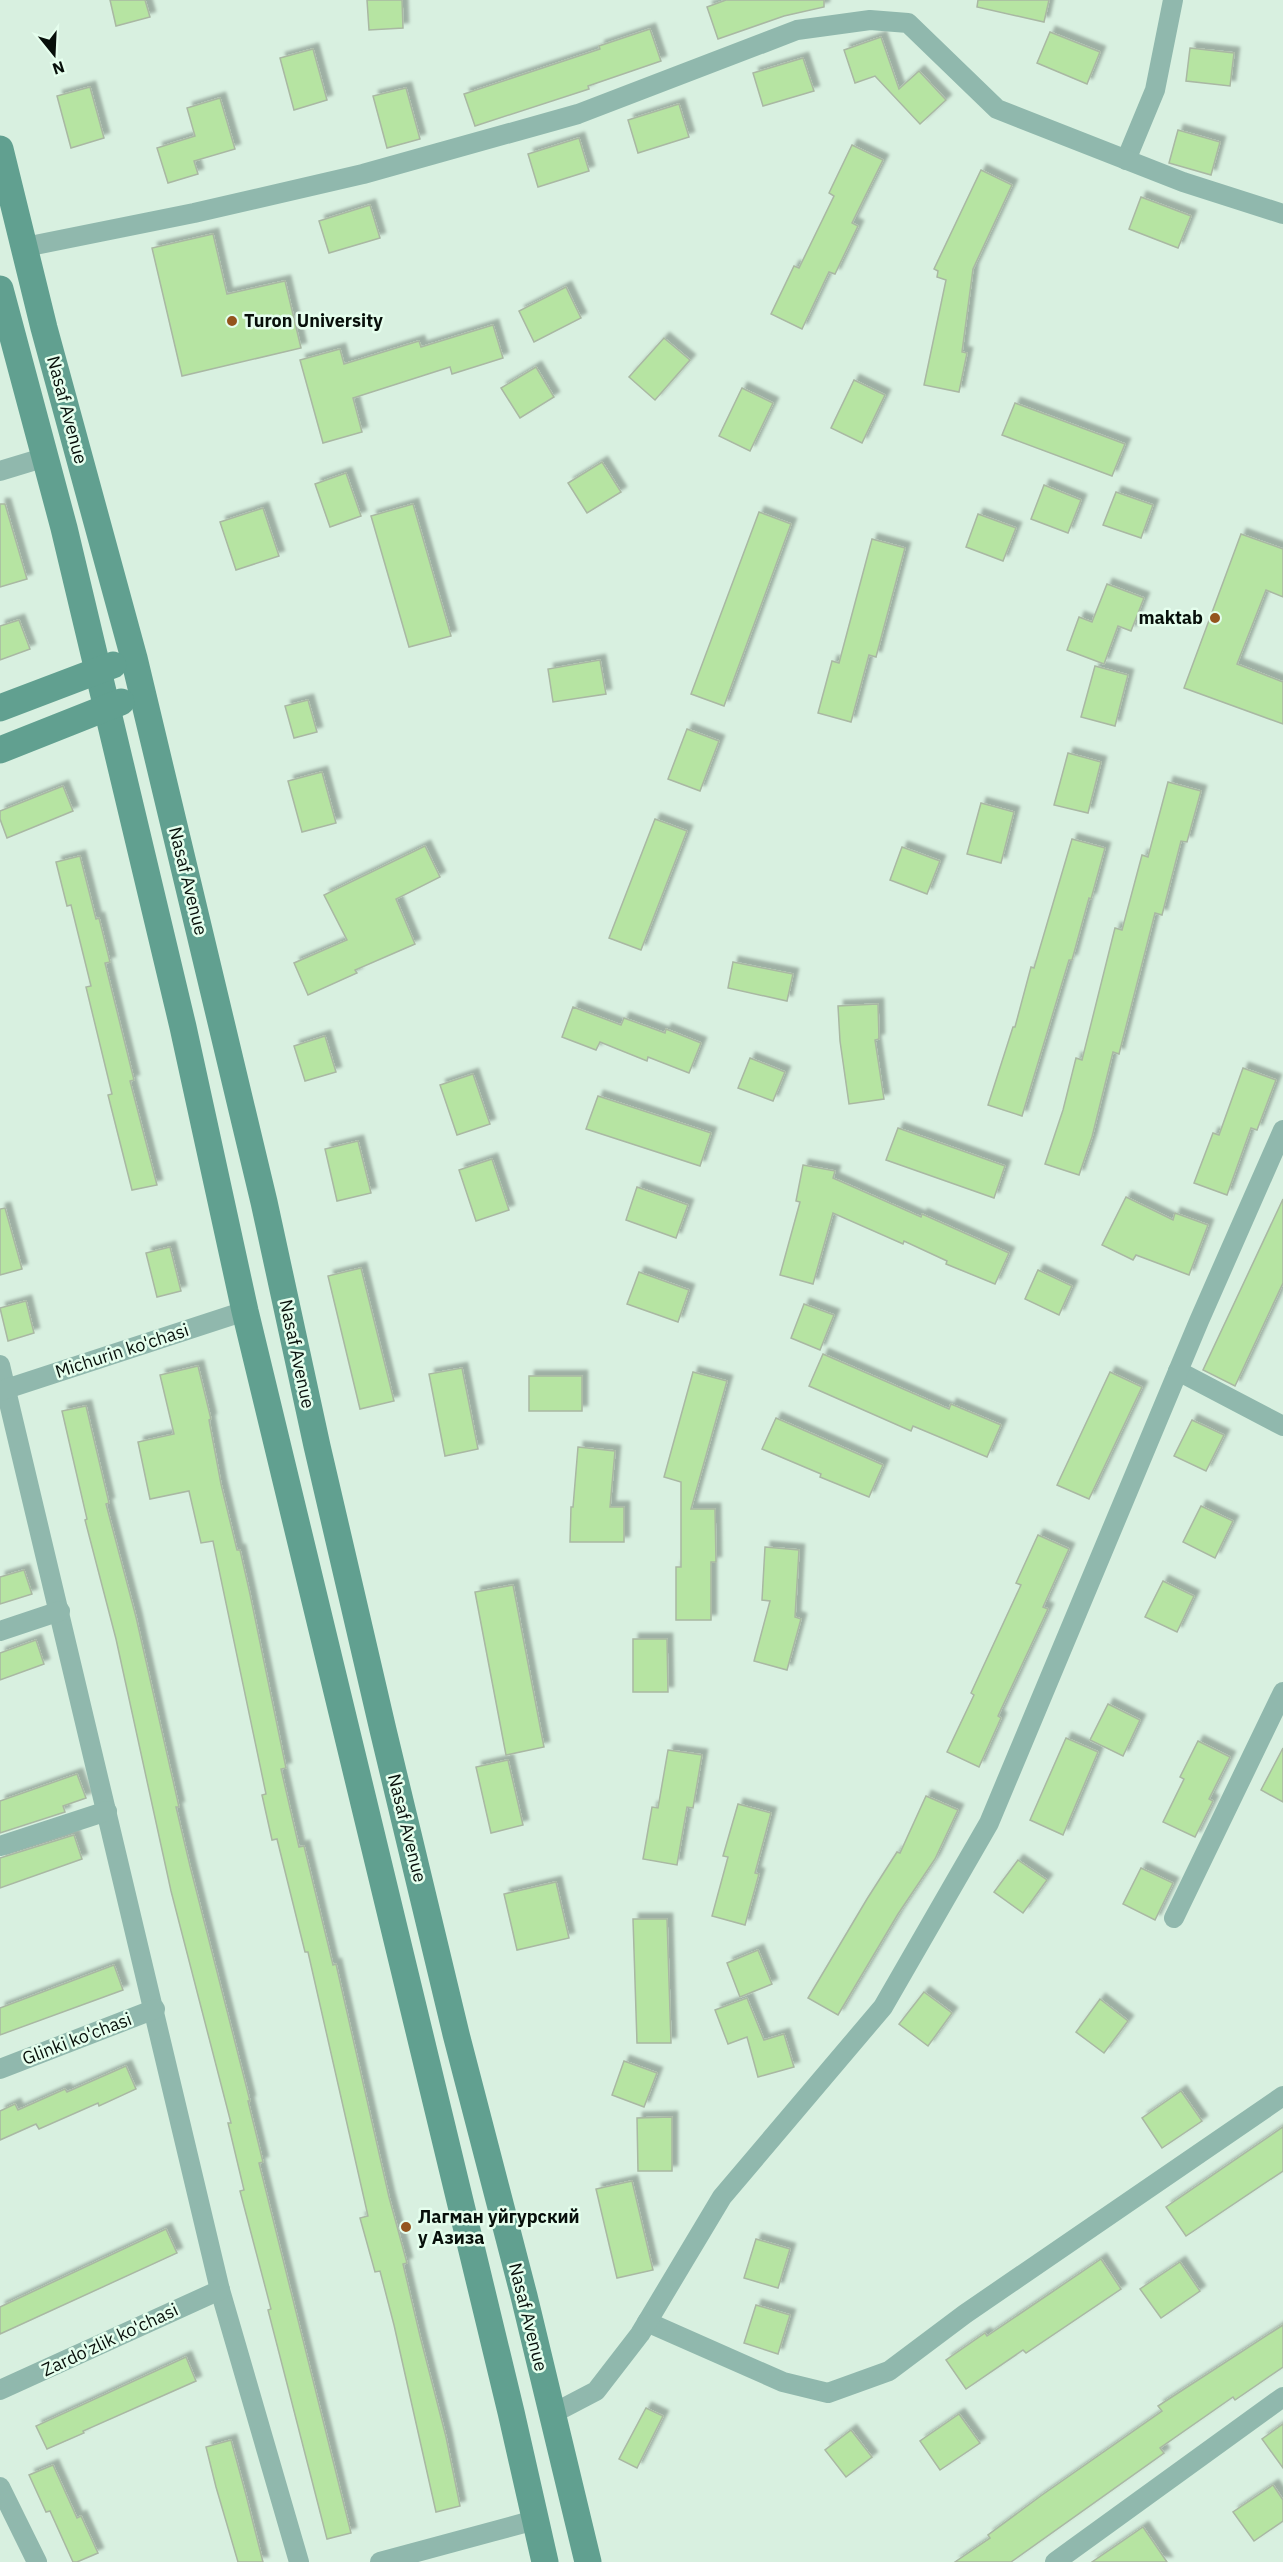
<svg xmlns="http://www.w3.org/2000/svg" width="1283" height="2562" font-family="'IBM Plex Sans',sans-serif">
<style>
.building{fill:#b6e4a2;stroke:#a9b8a3;stroke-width:1.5;filter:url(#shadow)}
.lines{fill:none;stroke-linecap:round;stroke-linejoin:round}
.street{stroke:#90b8ad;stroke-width:20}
.secondary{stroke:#61a090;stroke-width:27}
.poi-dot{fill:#94541d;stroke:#e5feed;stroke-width:2}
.labels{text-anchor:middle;stroke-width:5;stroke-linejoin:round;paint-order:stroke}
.poi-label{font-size:18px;font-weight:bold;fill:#070f0a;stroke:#e5feed;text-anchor:start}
.street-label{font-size:18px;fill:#070f0a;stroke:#e5feed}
</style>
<defs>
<filter id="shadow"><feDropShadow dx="5.5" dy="-5.5" stdDeviation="1.5" flood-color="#0004"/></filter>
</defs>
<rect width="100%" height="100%" fill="#d8f0e0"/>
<g class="building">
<path d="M110 0H145L150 17 116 26Z"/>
<path d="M367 0H402L403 28 369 30Z"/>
<path d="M726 0H824V7L784 16 718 39 707 7Z"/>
<path d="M978 0H1049L1044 22 977 7Z"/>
<path d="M650 29 661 61 588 86 589 89 475 126 464 94 600 49 599 46Z"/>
<path d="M1050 32 1100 52 1087 84 1037 63Z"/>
<path d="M881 37 899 89 919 71 946 100 920 124 875 76 855 83 844 50Z"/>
<path d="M1190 48 1234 53 1230 86 1186 81Z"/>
<path d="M313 49 327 100 294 110 280 58Z"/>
<path d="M803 58 814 91 763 106 753 73Z"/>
<path d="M90 87 104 138 71 148 57 96Z"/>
<path d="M406 88 420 139 387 148 373 96Z"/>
<path d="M220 98 235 149 194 161 198 174 168 183 157 148 195 136 187 108Z"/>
<path d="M679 104 689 137 638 153 628 120Z"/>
<path d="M1178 130 1220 142 1211 175 1169 163Z"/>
<path d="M579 138 589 171 538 187 528 154Z"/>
<path d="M852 145 883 160 852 223 858 226 835 274 829 272 802 329 771 314 794 266 799 268 834 196 829 193Z"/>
<path d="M981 170 1012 185 973 269 962 352 967 353 959 392 924 385 946 280 937 277 938 271 934 269Z"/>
<path d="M1141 197 1191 216 1178 248 1129 229Z"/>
<path d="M370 205 380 238 329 253 319 221Z"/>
<path d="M213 234 227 294 285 281 301 348 182 376 152 248Z"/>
<path d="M566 287 581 318 534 342 519 311Z"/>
<path d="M493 325 503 358 452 374 450 367 353 398 362 432 323 443 300 360 340 349 344 364 419 341 421 347Z"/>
<path d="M664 338 690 360 655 400 629 377Z"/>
<path d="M536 367 554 397 520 418 501 388Z"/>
<path d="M854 380 885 395 862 443 831 428Z"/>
<path d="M742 388 773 403 750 451 719 436Z"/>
<path d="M1015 403 1125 444 1112 476 1002 435Z"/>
<path d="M602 462 621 492 587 513 568 483Z"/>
<path d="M346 473 361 516 330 527 315 484Z"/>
<path d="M1044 485 1081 500 1068 533 1031 519Z"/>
<path d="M1116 492 1153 505 1141 538 1103 525Z"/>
<path d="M0 504H5L27 579 0 587Z"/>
<path d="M413 504 451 636 409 647 371 516Z"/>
<path d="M263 508 279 556 236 570 220 522Z"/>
<path d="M759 512 791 524 724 706 691 694Z"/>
<path d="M978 514 1016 528 1003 561 966 547Z"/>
<path d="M1241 534 1283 549V597L1266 590 1237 664 1283 682V724L1184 688Z"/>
<path d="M872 539 905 548 876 657 869 655 851 722 818 713 832 661 839 663Z"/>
<path d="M1107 584 1144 598 1131 631 1118 626 1104 664 1067 650 1079 617 1092 622Z"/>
<path d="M19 620 30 649 0 660V626Z"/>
<path d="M600 660 606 694 553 702 548 669Z"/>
<path d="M1095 666 1128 675 1115 726 1081 717Z"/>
<path d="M308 700 317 732 294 738 285 706Z"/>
<path d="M687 729 719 741 700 791 668 779Z"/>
<path d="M1068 753 1101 762 1088 813 1054 805Z"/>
<path d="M322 772 336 823 302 832 288 781Z"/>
<path d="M1168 782 1201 791 1187 842 1181 841 1162 915 1155 913 1119 1054 1113 1052 1092 1137 1079 1175 1045 1164 1063 1110 1076 1058 1082 1060 1115 928 1122 930 1142 855 1148 857Z"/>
<path d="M63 786 73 811 7 838 0 819V811Z"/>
<path d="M981 803 1014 812 1001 863 967 854Z"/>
<path d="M655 819 687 831 641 950 609 938Z"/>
<path d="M1072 839 1105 848 1091 899 1089 898 1072 960H1069L1022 1116 988 1105 1013 1027H1015L1031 967 1034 968Z"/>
<path d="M425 846 440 877 396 899 415 944 355 970 357 973 308 995 294 963 347 940 324 895Z"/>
<path d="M902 847 940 861 927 894 890 880Z"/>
<path d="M80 856 96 919 99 918 110 962 105 963 134 1080 130 1081 157 1185 132 1190 108 1095 112 1094 86 987 91 986 71 905 67 906 56 862Z"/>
<path d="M733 962 793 974 787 1001 728 988Z"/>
<path d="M878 1004 879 1039 875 1040 884 1099 849 1104 840 1041 838 1006Z"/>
<path d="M573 1007 621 1025 624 1018 665 1033 666 1029 701 1043 689 1073 648 1057 647 1061 600 1042 596 1050 562 1037Z"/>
<path d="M325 1036 336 1072 305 1081 294 1046Z"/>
<path d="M750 1058 785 1072 773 1101 738 1088Z"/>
<path d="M1243 1068 1276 1080 1257 1130 1251 1128 1227 1195 1194 1183 1213 1133 1219 1135Z"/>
<path d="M473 1074 490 1124 457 1135 440 1085Z"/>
<path d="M598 1096 711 1133 700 1166 586 1129Z"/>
<path d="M898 1128 1005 1166 994 1198 886 1160Z"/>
<path d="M358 1141 371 1193 337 1201 325 1149Z"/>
<path d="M492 1159 509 1210 476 1221 459 1170Z"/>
<path d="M803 1165 835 1171 833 1178 921 1217 922 1214 1009 1253 995 1284 946 1264 947 1261 904 1241 903 1244 833 1213 813 1284 780 1275 800 1202 796 1201Z"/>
<path d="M637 1187 688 1205 676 1238 626 1220Z"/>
<path d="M1126 1197 1173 1220 1175 1213 1208 1225 1189 1275 1136 1255 1133 1260 1102 1245Z"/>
<path d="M1283 1199V1283L1235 1386 1203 1370Z"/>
<path d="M5 1208 22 1269 0 1275V1209Z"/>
<path d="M170 1247 181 1291 157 1297 146 1253Z"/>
<path d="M361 1268 394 1401 360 1409 328 1276Z"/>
<path d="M1038 1270 1072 1286 1059 1315 1025 1299Z"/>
<path d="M639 1272 689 1290 678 1322 627 1304Z"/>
<path d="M26 1301 34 1333 8 1341 0 1308Z"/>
<path d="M804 1304 834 1315 820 1350 791 1338Z"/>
<path d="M823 1354 949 1409 951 1404 1001 1425 987 1457 913 1426 911 1431 809 1386Z"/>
<path d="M198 1366 211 1419 209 1420 221 1484 237 1550H240L250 1594 286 1768 281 1769 299 1847 304 1846 333 1965 336 1964 389 2197 407 2263 403 2264 420 2336 446 2437 460 2506 436 2512 394 2325 380 2271 375 2272 360 2218 368 2216 308 1952H305L277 1839 272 1840 262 1795 266 1794 213 1541 201 1543 189 1491 150 1499 138 1442 174 1434 160 1375Z"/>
<path d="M462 1368 478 1449 445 1456 429 1374Z"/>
<path d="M693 1372 727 1381 691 1509H715L716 1562H711V1620H676V1567H681V1482L664 1477Z"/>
<path d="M1110 1372 1142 1387 1089 1499 1057 1485Z"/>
<rect x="529" y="1376" width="53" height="35"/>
<path d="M86 1406 109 1503 106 1504 136 1617 179 1807H176L190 1866 250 2101H248L263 2162 259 2163 351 2533 327 2539 268 2310 271 2309 240 2191 244 2190 228 2123H231L171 1891 116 1639 85 1520 87 1519 62 1411Z"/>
<path d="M776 1418 883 1465 869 1497 820 1477 821 1474 762 1449Z"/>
<path d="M1192 1420 1224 1435 1206 1471 1174 1456Z"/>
<path d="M578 1447 615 1451 610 1507H624V1542H570L571 1507H573Z"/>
<path d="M1201 1506 1233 1521 1215 1558 1183 1542Z"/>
<path d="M1038 1535 1069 1549 1043 1607 1048 1609 998 1716 1001 1718 979 1767 947 1752 974 1695 971 1693 1021 1585 1016 1583Z"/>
<path d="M765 1547 799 1550 795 1617 801 1619 787 1670 754 1661 770 1601 762 1600Z"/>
<path d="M24 1570 32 1594 0 1604V1577Z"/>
<path d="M1163 1581 1194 1596 1177 1632 1145 1617Z"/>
<path d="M513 1585 544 1747 506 1755 475 1592Z"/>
<path d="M633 1639H667L668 1692H633Z"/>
<path d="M36 1640 44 1664 0 1680V1653Z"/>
<path d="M1108 1704 1140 1720 1123 1756 1090 1740Z"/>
<path d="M1066 1738 1098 1752 1063 1835 1030 1820Z"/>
<path d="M1198 1741 1230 1757 1209 1799 1213 1801 1195 1837 1163 1822 1184 1779 1180 1777Z"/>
<path d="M1283 1748V1802L1261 1790Z"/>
<path d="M668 1750 702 1755 693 1808 687 1807 677 1865 643 1859 652 1807 658 1808Z"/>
<path d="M508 1760 523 1825 491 1833 476 1767Z"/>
<path d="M77 1774 86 1798 63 1806 65 1812 0 1833V1801Z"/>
<path d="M926 1796 958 1810 935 1859 898 1914 838 2015 808 1998 867 1899 897 1852 900 1853Z"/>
<path d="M738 1804 771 1813 755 1873 759 1874 745 1925 712 1916 728 1857 723 1856Z"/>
<path d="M74 1835 82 1859 0 1888V1858Z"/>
<path d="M1018 1860 1047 1880 1023 1913 994 1892Z"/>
<path d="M1141 1868 1173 1883 1155 1920 1123 1904Z"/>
<path d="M556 1882 569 1938 517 1950 504 1894Z"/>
<path d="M633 1919H667L671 2043H637Z"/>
<path d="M758 1950 772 1984 740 1997 727 1963Z"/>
<path d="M114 1965 123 1990 0 2035V2008Z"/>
<path d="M924 1992 952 2013 928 2046 899 2024Z"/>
<path d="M747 1998 764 2040 784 2034 794 2067 758 2077 747 2037 728 2044 715 2010Z"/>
<path d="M1100 1999 1128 2021 1104 2053 1076 2032Z"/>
<path d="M624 2061 657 2073 644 2107 612 2095Z"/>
<path d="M126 2066 136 2089 99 2106 98 2103 39 2129 36 2124 0 2140V2111L15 2104 18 2110 65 2089 67 2092Z"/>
<path d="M1181 2091 1202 2121 1162 2148 1142 2118Z"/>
<path d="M672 2117V2171H638L637 2118Z"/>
<path d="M1283 2127V2171L1186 2236 1166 2207Z"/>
<path d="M632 2181 653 2270 617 2278 596 2189Z"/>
<path d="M166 2229 177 2253 0 2334V2307Z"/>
<path d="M756 2239 790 2249 778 2288 744 2278Z"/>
<path d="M1101 2259 1121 2289 1026 2353 1023 2350 966 2389 946 2360 985 2333 987 2336Z"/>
<path d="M1180 2262 1200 2291 1161 2318 1140 2289Z"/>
<path d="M756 2305 790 2315 778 2354 744 2343Z"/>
<path d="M1283 2325V2367L1235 2400 1233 2397 1160 2448 1164 2453 1011 2562H955L990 2538 988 2535 1042 2495 1162 2411 1158 2406Z"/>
<path d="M186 2357 196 2381 83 2431 84 2433 47 2449 36 2426Z"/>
<path d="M646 2408 663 2416 637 2468 619 2459Z"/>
<path d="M959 2414 980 2443 940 2470 920 2441Z"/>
<path d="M1283 2424V2468L1262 2439Z"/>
<path d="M851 2430 872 2457 846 2477 825 2450Z"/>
<path d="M231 2440 246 2495 263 2562H238L216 2487 206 2447Z"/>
<path d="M53 2465 77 2518 81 2516 98 2553 77 2562H73L50 2511 46 2512 29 2475Z"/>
<path d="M1273 2485 1283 2500V2521L1254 2541 1233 2512Z"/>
<path d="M1143 2527 1167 2562H1092Z"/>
</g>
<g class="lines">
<g class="street">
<path d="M1126 160 1155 90 1173 0"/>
<path d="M25 247 194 213 363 174 578 114 797 30 870 20 908 23 997 109 1183 182 1283 214"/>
<path d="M0 471 46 457"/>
<path d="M0 1365 220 2290 299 2562"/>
<path d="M1178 1371 1283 1426"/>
<path d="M0 1391 245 1311"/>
<path d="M0 1631 60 1611"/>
<path d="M0 1846 107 1811"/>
<path d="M1174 1918 1283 1692"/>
<path d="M0 2069 155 2009"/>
<path d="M647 2322 783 2382 828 2393 889 2371 965 2314 1283 2096"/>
<path d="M0 2390 220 2290"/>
<path d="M552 2414 596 2391 640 2334 722 2197 883 2007 989 1823 1199 1321 1283 1130"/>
<path d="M0 2487 37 2562"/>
<path d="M380 2562 535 2520"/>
<path d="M1055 2562 1283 2397"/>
</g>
<g class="secondary">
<path d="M0 149 44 328 134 658 264 1202 317 1446 383 1730 456 2034 524 2296 588 2562"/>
<path d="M0 289 64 528 183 1027 245 1311 511 2412 545 2562"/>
<path d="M0 708 113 665"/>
<path d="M0 750 121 702"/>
</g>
</g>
<g class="poi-dot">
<circle cx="232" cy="321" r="6"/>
<circle cx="1215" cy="618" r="6"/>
<circle cx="406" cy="2227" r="6"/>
</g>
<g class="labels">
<g class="poi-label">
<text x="244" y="327">Turon University</text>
<text x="1203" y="624" text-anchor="end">maktab</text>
<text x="418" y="2223">Лагман уйгурский<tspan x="418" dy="21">у Азиза</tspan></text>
</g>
<g class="street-label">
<text transform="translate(67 410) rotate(75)" y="6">Nasaf Avenue</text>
<text transform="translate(188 881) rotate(76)" y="6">Nasaf Avenue</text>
<text transform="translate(122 1351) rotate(-18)" y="6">Michurin ko'chasi</text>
<text transform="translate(297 1354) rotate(78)" y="6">Nasaf Avenue</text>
<text transform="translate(407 1828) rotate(76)" y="6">Nasaf Avenue</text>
<text transform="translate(77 2039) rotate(-21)" y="6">Glinki ko'chasi</text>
<text transform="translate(528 2317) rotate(76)" y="6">Nasaf Avenue</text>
<text transform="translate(110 2340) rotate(-25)" y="6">Zardo'zlik ko'chasi</text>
</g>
</g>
<g transform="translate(54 54) rotate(162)" stroke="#e5feed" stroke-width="4.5" paint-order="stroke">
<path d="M0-4.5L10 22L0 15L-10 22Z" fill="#070f0a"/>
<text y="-9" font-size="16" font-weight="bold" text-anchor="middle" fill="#070f0a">N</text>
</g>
</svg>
